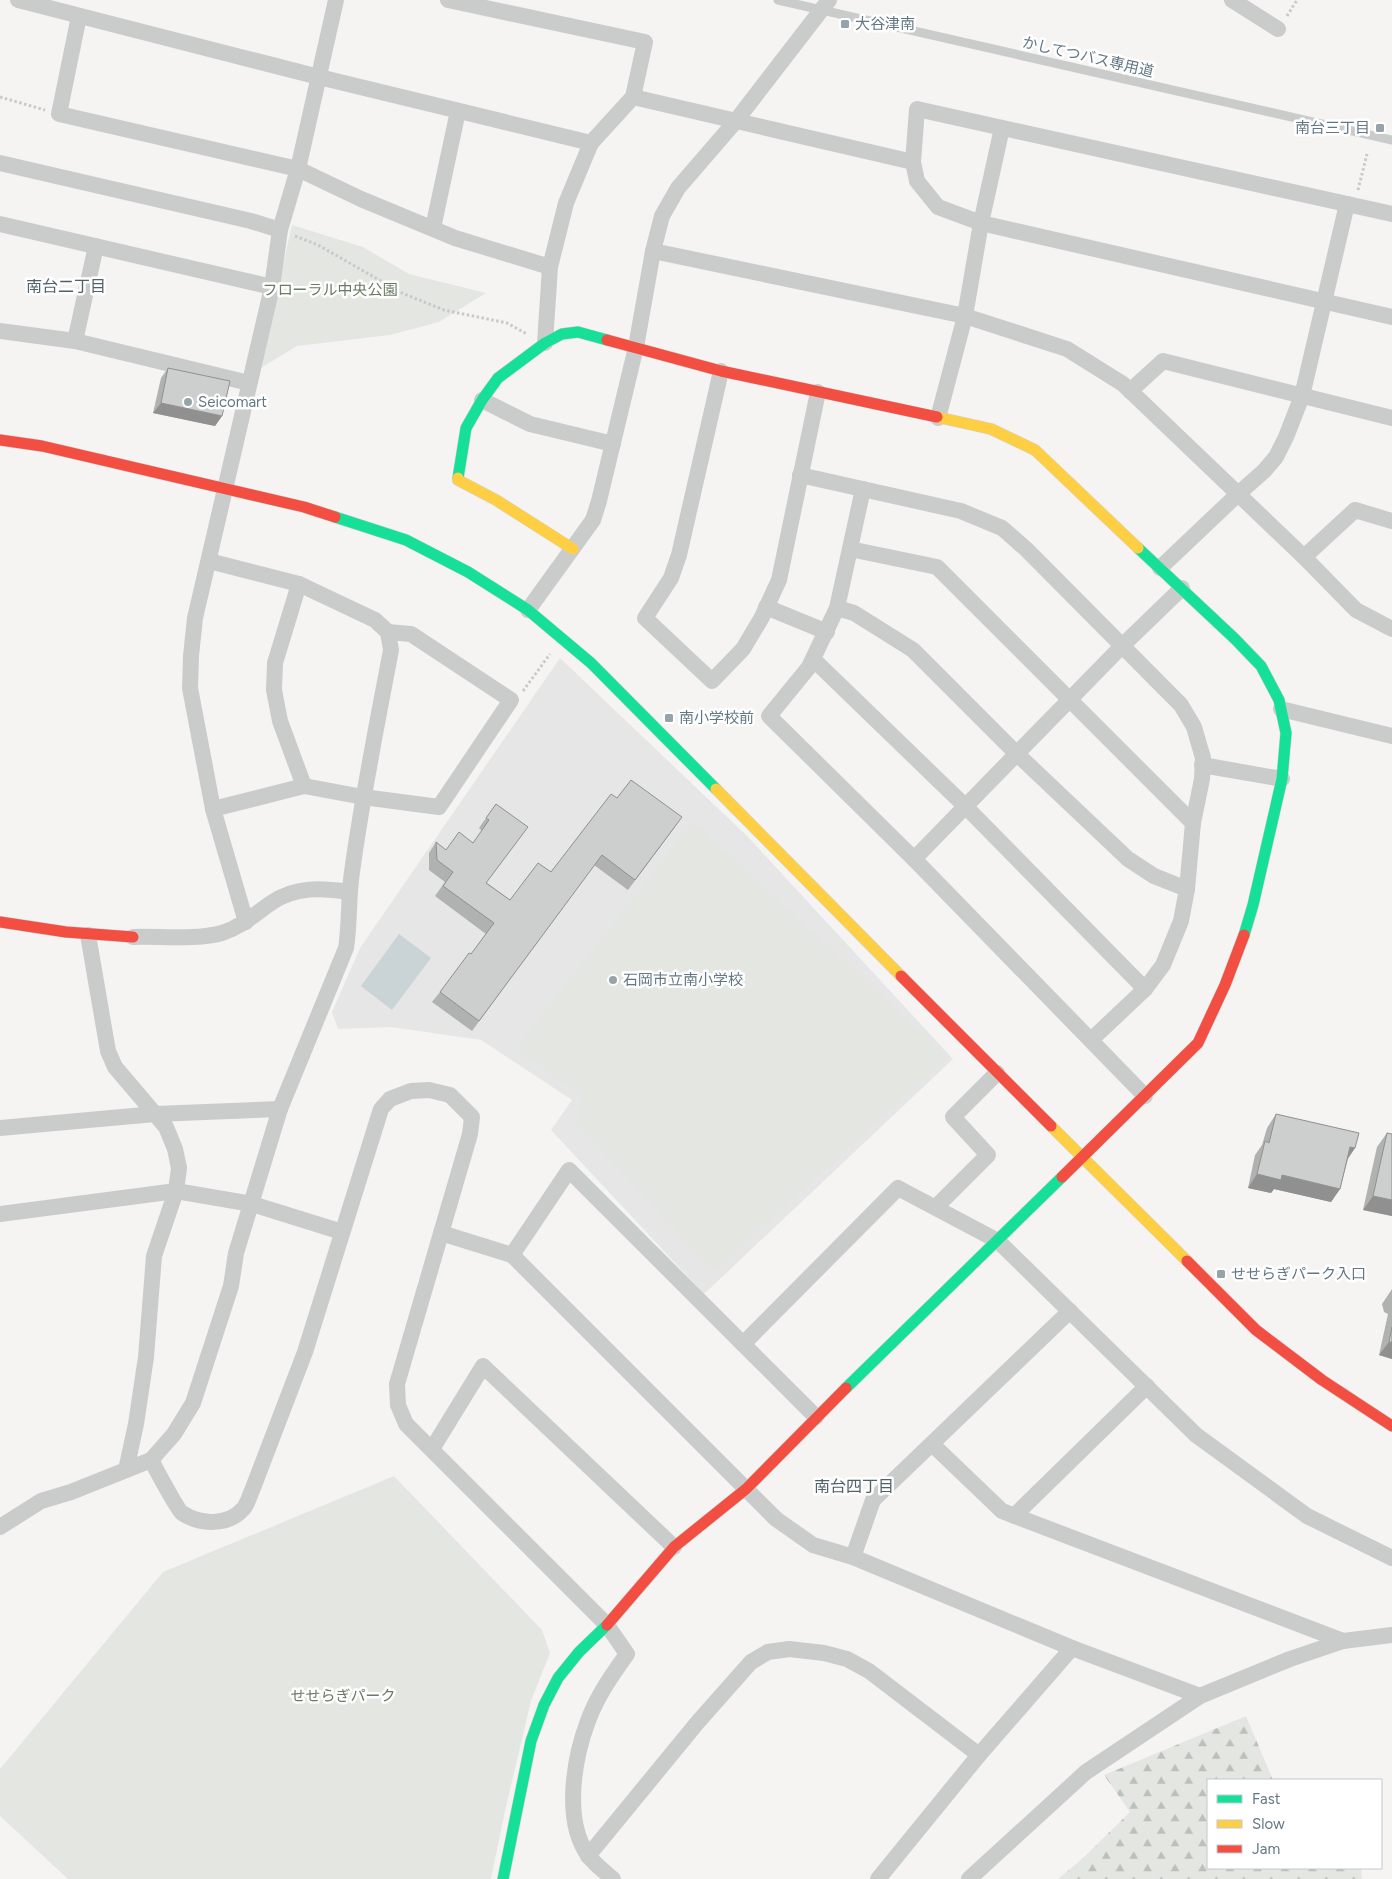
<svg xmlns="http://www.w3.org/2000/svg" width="1392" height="1879" font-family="Figtree,'Noto Sans JP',sans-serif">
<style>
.built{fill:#e5e6e5}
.green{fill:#e4e7e1}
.forest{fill:url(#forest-firs)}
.water{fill:#cad4d6}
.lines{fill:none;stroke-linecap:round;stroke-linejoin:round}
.fast-casing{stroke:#d0d1d2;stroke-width:12}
.slow-casing{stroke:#d0d1d2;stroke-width:12}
.jam-casing{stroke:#d0d1d2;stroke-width:12}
.path{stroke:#c8caca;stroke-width:3;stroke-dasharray:2.5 2.5;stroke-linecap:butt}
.lane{stroke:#cacccc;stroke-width:9}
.street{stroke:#cacccc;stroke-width:16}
.fast{stroke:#16e098;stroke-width:11}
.slow{stroke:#ffcf43;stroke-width:11}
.jam{stroke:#f24e42;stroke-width:11}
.wall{fill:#b0b1b1}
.shaded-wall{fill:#909090}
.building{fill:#cdcece;stroke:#909090}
.poi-dot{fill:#96a3ab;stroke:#fff;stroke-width:2}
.labels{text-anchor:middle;stroke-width:5;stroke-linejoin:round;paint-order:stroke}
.poi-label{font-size:15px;fill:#637884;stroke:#fff;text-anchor:start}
.street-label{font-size:15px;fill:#637884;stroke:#fff}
.park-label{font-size:15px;fill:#697b62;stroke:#fff}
.neighbourhood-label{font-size:16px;fill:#516169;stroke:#fff}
</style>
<defs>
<pattern id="forest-firs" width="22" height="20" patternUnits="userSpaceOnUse" patternTransform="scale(1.25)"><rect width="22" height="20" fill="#e4e7e1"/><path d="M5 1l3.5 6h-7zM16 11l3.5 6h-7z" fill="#bcc0bc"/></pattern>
</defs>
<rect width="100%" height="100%" fill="#f5f4f3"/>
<path class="built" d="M560 658 748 837 953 1059 704 1294 551 1130 572 1100 481 1040 391 1027 338 1029 332 1012 360 948Z"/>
<g class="green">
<path d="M292 225 363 247 409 274 486 293 439 322 390 335 297 346 259 369Z"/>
<path d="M693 822 948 1057 714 1271 576 1124 582 1096 516 1048Z"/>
<path d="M394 1476 542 1630 550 1653 531 1701 505 1811 491 1879H68L0 1816V1769L163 1572Z"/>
</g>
<path class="forest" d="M1246 1716 1273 1780H1208V1868H1361L1362 1879H1058L1082 1859 1130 1812 1104 1775Z"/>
<path class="water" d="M399 934 431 958 392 1010 361 986Z"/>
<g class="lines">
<g class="fast-casing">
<g id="fast">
<path d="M458 478 466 428 482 400 498 378 545 343 562 334 578 332 607 340"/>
<path d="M335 517 406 540 468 572 528 610 591 663 716 789"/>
<path d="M1138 548 1235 639 1261 666 1279 700 1286 733 1282 779 1253 905 1244 935"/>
<path d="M846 1388 1062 1177"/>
<path d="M503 1879 531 1741 544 1705 558 1678 579 1652 607 1625"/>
</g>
</g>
<g class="slow-casing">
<g id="slow">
<path d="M937 417 991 429 1035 450 1138 548"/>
<path d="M458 478V480L496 500 573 549"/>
<path d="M716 789 901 976"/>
<path d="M1051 1126 1187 1261"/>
</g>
</g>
<g class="jam-casing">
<g id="jam">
<path d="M607 340 721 371 937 417"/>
<path d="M0 440 42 446 304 507 335 517"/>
<path d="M0 922 66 932 133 937"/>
<path d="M901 976 1051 1126"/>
<path d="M1062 1177 1198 1043 1225 985 1244 935"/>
<path d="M1187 1261 1256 1330 1322 1380 1392 1426"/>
<path d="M607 1625 674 1547 746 1489 846 1388"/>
</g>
</g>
<g class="path">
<path d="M1287 16 1297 0"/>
<path d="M0 97 45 110"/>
<path d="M1358 190 1367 154"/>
<path d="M295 236 318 245 402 293 444 310 507 323 527 334"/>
<path d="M523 691 550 654"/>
</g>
<path class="lane" d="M778 0 1392 140"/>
<g class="street">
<path d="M18 0 319 77 591 143"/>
<path d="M448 0 645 42 633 97 591 143 566 203 550 267 545 343"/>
<path d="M1232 0 1278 29"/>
<path d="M79 16 59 114 298 169 361 199 455 238 550 267"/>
<path d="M633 97 913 162 917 181 938 207 981 223 1392 317"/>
<path d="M913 162 917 109 1392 214"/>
<path d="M0 163 251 221 280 230"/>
<path d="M0 224 272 287"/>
<path d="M433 228 458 111"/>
<path d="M653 251 965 316 1067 349 1123 384 1304 557 1356 610 1392 629"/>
<path d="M0 331 75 341 249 383"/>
<path d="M75 341 96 246"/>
<path d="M721 371 679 555 671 578 645 618 712 681 743 649 762 617 779 580 818 392"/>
<path d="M1130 391 1163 361 1392 418"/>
<path d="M482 400 530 424 613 444"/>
<path d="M938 418 965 316 981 223 1002 128"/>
<path d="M800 475 961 511 1002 528 1026 549 1181 705 1194 727 1203 758 1202 779 1193 823 1187 889 1181 921 1163 965 1145 989 1091 1040"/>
<path d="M863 489 837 608 809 667 769 716 914 859 1145 1096"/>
<path d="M850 549 937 567 1193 823"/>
<path d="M1304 557 1355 510 1392 521"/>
<path d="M209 561 299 584 375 620 388 632 411 634 511 700 439 807 363 797 304 786 213 809"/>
<path d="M1160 568 1238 494 1264 471 1276 457 1286 437 1302 396 1347 204"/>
<path d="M299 584 275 663 274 690 280 721 304 786"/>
<path d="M766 607 827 632"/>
<path d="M837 608 854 613 913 650 1017 754 1128 859 1154 876 1187 889"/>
<path d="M528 610 593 520 599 501 636 347 653 251 662 216 678 188 735 122 829 0"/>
<path d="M813 659 965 806 1145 989"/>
<path d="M1281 709 1392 736"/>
<path d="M1202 765 1282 779"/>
<path d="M914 859 1122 646 1182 588"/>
<path d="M246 922 213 809 190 688 191 656 195 618 272 287 280 230 298 169 336 0"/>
<path d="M88 935 108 1051 115 1067 166 1127 175 1149 179 1168 176 1191 154 1256 146 1357 136 1424 126 1470"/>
<path d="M133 937C158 936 199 940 222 933 241 927 255 914 271 903 295 886 322 888 349 892"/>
<path d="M0 1128 155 1114 280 1109"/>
<path d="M936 1207 988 1155 953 1117 997 1073"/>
<path d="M0 1214 176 1191 252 1204 342 1232"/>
<path d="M441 1233 512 1255 776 1519 813 1545 853 1557 1072 1648 1200 1696"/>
<path d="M512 1255 569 1170 743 1344 898 1188 998 1241 1196 1435 1307 1516 1392 1558"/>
<path d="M743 1344 816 1417"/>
<path d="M932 1444 1002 1511 1343 1641"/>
<path d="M432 1449 483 1366 674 1547"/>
<path d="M151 1460C156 1469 177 1509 182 1513 200 1525 228 1526 243 1509 248 1504 250 1494 253 1488L305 1352 381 1109 390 1099 411 1091 429 1090 450 1095 472 1117 470 1134 397 1384 398 1405 406 1424 607 1625 627 1654C612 1675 597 1696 588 1721 574 1758 563 1820 588 1855 594 1864 605 1872 613 1879"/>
<path d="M1014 1516 1147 1386"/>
<path d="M0 1527 41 1501 71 1492 151 1460 174 1434 193 1403 231 1286 236 1253 280 1109 346 948C350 923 348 898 352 872 362 798 377 724 391 650L388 632"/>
<path d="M853 1557 873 1500 1070 1311"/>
<path d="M588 1856 697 1723 751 1662 768 1652 789 1649 824 1653 847 1659 869 1671 979 1755"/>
<path d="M878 1879 979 1755 1072 1648"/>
<path d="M969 1879 1086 1772 1200 1696 1290 1659 1343 1641 1392 1635"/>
</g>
<use href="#fast" class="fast"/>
<use href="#slow" class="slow"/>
<use href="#jam" class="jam"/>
</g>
<g class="wall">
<path d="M168 368 222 416 215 426 153 413 161 378Z"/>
<path d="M617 798 675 827 628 890 594 865 472 1031 432 1002 440 992 471 954 486 934 435 896 445 882 429 870V853L436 842 446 850 473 843 482 831 479 828 496 804 487 883 510 900 551 872Z"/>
<path d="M1276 1114 1355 1148 1348 1159 1340 1189 1331 1202 1274 1189 1271 1193 1248 1188 1255 1155 1262 1145 1267 1128Z"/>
<path d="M1387 1133 1392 1216 1363 1210 1377 1147Z"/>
<path d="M1392 1289V1359L1379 1355 1388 1314 1384 1312 1382 1304Z"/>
</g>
<g class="shaded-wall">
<path d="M161 403 222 416 215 426 153 413Z"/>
<path d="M1350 1147 1355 1148 1345 1162Z"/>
<path d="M1257 1174 1282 1175 1340 1189 1331 1202 1274 1189 1271 1193 1248 1188Z"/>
<path d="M1373 1196 1392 1200V1216L1363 1210Z"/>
<path d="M1389 1342H1392V1359L1379 1355Z"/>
</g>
<g class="building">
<path d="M168 368 230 381 222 416 161 403Z"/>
<path d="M631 780 682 817 635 880 602 855 479 1021 440 992 469 953 471 954 494 923 443 886 453 872 437 860 436 842 446 850 459 832 473 843 489 820 486 818 496 804 528 827 486 883 510 900 538 863 551 872 611 794 617 798Z"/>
<path d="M1276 1114 1359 1133 1355 1148 1350 1147 1340 1189 1282 1175 1281 1180 1257 1174 1265 1141 1269 1143Z"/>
<path d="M1387 1133 1392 1134V1200L1373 1196Z"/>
<path d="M1392 1327V1342H1389Z"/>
</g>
<g class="poi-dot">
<rect x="840" y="19" width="10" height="10" rx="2.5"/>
<rect x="1375" y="123" width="10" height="10" rx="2.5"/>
<circle cx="188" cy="402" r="5"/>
<rect x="664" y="713" width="10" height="10" rx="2.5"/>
<circle cx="613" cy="980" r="5"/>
<rect x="1216" y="1269" width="10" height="10" rx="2.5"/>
</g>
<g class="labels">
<g class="poi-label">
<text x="855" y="29">大谷津南</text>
<text x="1370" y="133" text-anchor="end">南台三丁目</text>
<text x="198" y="407">Seicomart</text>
<text x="679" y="723">南小学校前</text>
<text x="623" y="985">石岡市立南小学校</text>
<text x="1231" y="1279">せせらぎパーク入口</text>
</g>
<g class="street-label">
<text transform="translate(1088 57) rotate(13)" y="5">かしてつバス専用道</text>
</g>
<g class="park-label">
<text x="330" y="295">フローラル中央公園</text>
<text x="343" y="1701">せせらぎパーク</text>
</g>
<g class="neighbourhood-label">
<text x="66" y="292">南台二丁目</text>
<text x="854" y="1492">南台四丁目</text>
</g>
</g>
<rect x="1207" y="1779" width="175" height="90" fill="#ffffff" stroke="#c1c9ce"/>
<rect x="1217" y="1795" width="25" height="8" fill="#16e098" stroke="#c1c9ce"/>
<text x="1252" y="1804" font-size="15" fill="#637884">Fast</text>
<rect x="1217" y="1820" width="25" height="8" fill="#ffcf43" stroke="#c1c9ce"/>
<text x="1252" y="1829" font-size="15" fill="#637884">Slow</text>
<rect x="1217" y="1845" width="25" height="8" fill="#f24e42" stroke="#c1c9ce"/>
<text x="1252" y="1854" font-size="15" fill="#637884">Jam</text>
</svg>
